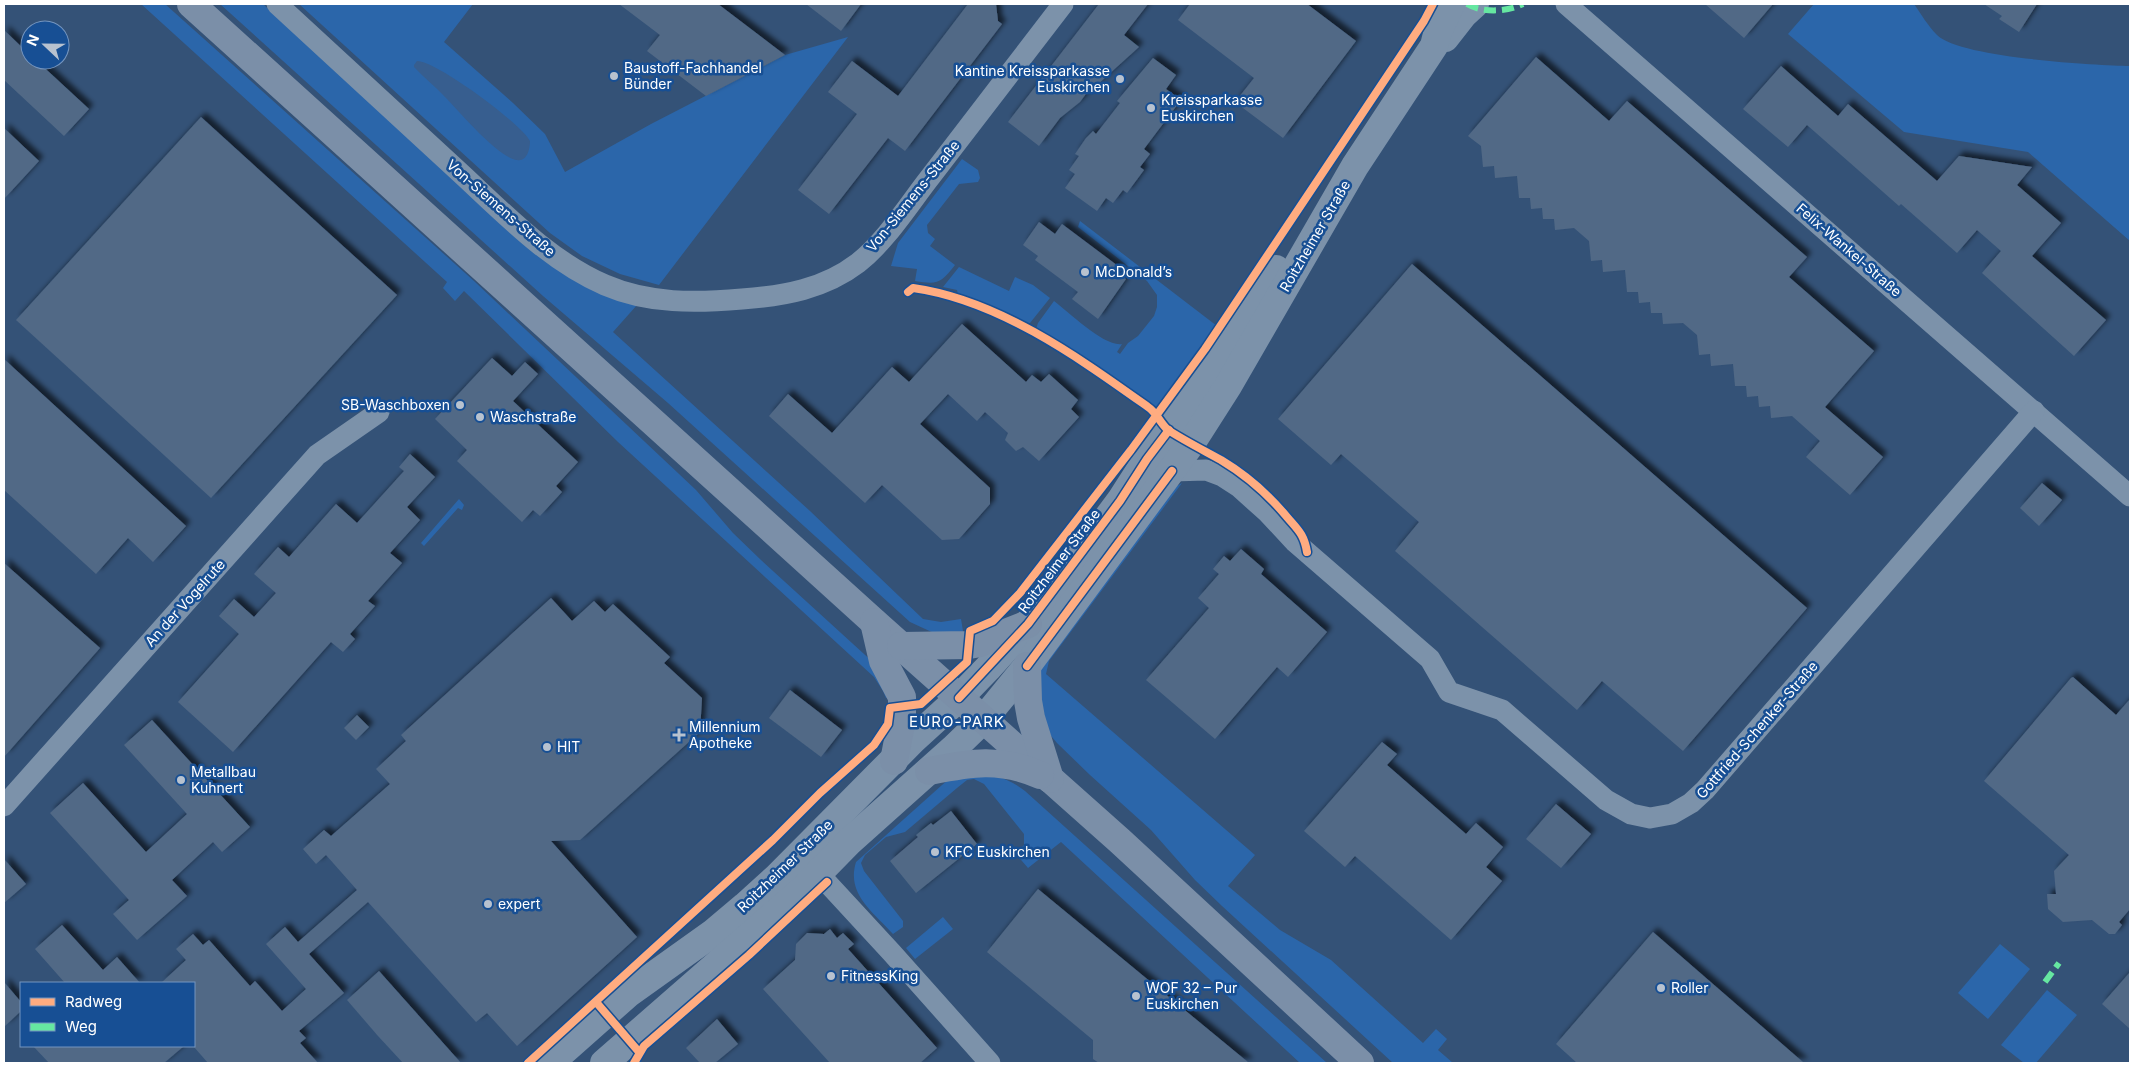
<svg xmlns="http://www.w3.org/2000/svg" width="2134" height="1067" font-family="Inter,sans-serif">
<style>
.green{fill:#2b66aa}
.water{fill:#375e8f}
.building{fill:#516986;filter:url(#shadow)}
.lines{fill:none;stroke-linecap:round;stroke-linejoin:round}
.minor{stroke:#7c92aa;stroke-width:21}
.tertiary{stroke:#7c92aa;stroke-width:28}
.primary{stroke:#7b8fa8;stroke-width:28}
.quiet{stroke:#66e7a1;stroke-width:6;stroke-dasharray:12 6;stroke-linecap:butt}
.cycleway-casing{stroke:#174f94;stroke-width:11}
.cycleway{stroke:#ffac80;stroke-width:8}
.poi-dot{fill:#b8c2cf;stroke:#174f94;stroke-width:2}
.labels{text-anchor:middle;stroke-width:5;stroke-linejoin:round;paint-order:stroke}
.poi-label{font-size:14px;fill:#fff;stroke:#174f94;text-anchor:start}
.street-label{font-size:14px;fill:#fff;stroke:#174f94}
.neighbourhood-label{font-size:15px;letter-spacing:1px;fill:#fff;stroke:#174f94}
</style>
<defs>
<filter id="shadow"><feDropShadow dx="4.5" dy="-4.5" stdDeviation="2.5" flood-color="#0009"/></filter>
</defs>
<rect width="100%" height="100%" fill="#345277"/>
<g class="green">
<path d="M141 4H165L474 281 696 490 733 533 761 560 875 664 893 696 886 698 883 691 874 677 618 442 464 291 455 301 443 288 447 282Z"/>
<path d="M220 4H263L414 143 637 305 613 332 810 511 923 619 941 622 961 619 964 637 936 634 910 622 668 403 543 296Z"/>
<path d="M299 4H473L444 42 513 103 545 134 565 172 651 124 785 55 848 37 659 285 620 274 582 256 550 233Z"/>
<path d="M1814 4H1914C1921 14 1928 26 1937 35 1960 58 2094 65 2130 66V241L2028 152 1904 132 1788 34Z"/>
<path d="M962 159 978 170 980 178 978 182 959 184 927 225 928 233 935 239 930 246 955 265C941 283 938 285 915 281L917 269 891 266 898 243Z"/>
<path d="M1080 221 1217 326 1158 407 1149 404 1036 329 1038 323 1054 301C1069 312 1104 347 1122 344L1117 352 1120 354 1128 343 1138 336 1154 316 1157 307V295L1147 281 1078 227Z"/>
<path d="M959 267 1009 291 1015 277 1033 285 1050 298 1030 323 1026 324 984 304 958 295 957 290 943 287Z"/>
<path d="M1182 483 1049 661 1046 674 1255 855 1228 886 1280 930 1331 960 1423 1043 1436 1029 1447 1039 1438 1050 1453 1063H1393L1222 906 1195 880 1151 830 1090 775 1057 743 1046 730 1037 680 1042 663 1175 487Z"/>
<path d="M459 499 464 505 462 510 458 508 424 546 421 543Z"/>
<path d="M974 772C994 775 1009 778 1025 791L1327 1063H1300L1061 842 1028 868 1016 854 1024 845V834L984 784 974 779 967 780 957 788 905 832 886 837 865 855 861 863 864 871 903 921V927L893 934C873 912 846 894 856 862L942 785 948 780Z"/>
<path d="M943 917 953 929 915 959 906 948Z"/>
<path d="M2000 944 2030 969 1988 1019 1958 993Z"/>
<path d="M2047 990 2077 1015 2036 1063H2024L2001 1045Z"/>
</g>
<path class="water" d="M417 61C435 60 522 124 530 141 530 149 527 162 517 160 497 157 460 112 445 97 435 86 424 78 414 67V65Z"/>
<g class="building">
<path d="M619 4H718L785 55 706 96 647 51 660 35Z"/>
<path d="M806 4H861L841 31Z"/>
<path d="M968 4H996L998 21 1002 24 905 151 888 138 829 214 798 190 857 114 828 92 852 61 898 96Z"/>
<path d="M1099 4H1148L1124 35 1139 47 1097 85 1094 83 1080 102 1060 118 1039 146 1008 122Z"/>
<path d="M1190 4H1307L1356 41 1283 138 1235 102 1254 78 1178 20Z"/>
<path d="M1705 4H1773L1744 38Z"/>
<path d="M1984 4H2037L2019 32 1999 19 2002 16Z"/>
<path d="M4 30 30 55V60H36L89 109 64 136 4 80Z"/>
<path d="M1536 57 1609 121 1627 101 1807 257 1789 277 1874 351 1825 407 1883 457 1850 495 1806 457 1820 441 1792 416 1771 418 1770 406 1759 407 1758 396 1747 397 1746 386H1735L1733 364 1711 366 1710 354 1699 355 1697 335 1683 323 1663 324 1662 313H1651L1650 302 1639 303 1638 292H1627L1625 270 1603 272 1602 260 1591 261 1589 241 1574 228 1555 230 1554 219H1543L1542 208 1531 209 1530 198H1519L1517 176 1495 178 1494 166 1483 167 1481 146 1468 136Z"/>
<path d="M1153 58 1176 75 1166 89 1181 100 1144 149 1150 154 1140 167 1144 170 1127 193 1123 190 1113 203 1106 198 1097 211 1065 188 1075 174 1069 170 1079 156 1075 154 1086 138 1093 131 1096 134 1120 103 1117 101Z"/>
<path d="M1781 66 1838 116 1848 104 1937 181 1959 156 2032 167 2017 185 2061 223 2032 256 2106 320 2074 356 1982 273 2001 251 1977 230 1957 253 1901 204 1899 206 1807 125 1788 147 1743 109Z"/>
<path d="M201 117 397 295 211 498 16 320Z"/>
<path d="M4 128 39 161 4 199Z"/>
<path d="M1039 222 1055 234 1062 224 1122 269 1118 274 1126 279 1098 319 1072 299 1078 292 1035 260 1038 256 1023 245Z"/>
<path d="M1412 264 1807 608 1683 751 1602 681 1577 710 1395 551 1419 522 1341 454 1331 465 1278 419Z"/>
<path d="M962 324 1026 382 1032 375 1041 382 1049 374 1078 400 1071 409 1079 417 1039 461 1023 447 1016 451 1005 440 1008 433 985 412 977 421 948 394 920 424 990 488V504L959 539 942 540 882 485 865 503 769 416 788 394 832 433 892 367 909 382Z"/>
<path d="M492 358 512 376 525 362 538 374 513 401 578 462 556 486 562 492 540 516 533 510 522 522 457 461 467 450 435 419Z"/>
<path d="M4 359 186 526 153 562 128 538 96 574 4 490Z"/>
<path d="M410 454 435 477 407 507 420 520 390 553 402 563 368 601 375 606 350 634 355 639 343 652 331 642 233 752 178 702 239 634 219 616 234 599 254 617 276 593 254 574 278 547 289 557 336 504 357 523 404 471 399 467Z"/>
<path d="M2042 483 2062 500 2039 526 2020 508Z"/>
<path d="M1241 549 1264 569 1261 574 1327 632 1288 677 1277 667 1215 739 1146 680 1209 608 1198 598 1219 574 1213 569 1224 556 1230 561Z"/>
<path d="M4 563 100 648 4 757Z"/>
<path d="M551 598 572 621 594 601 605 612 613 604 670 657 664 663 702 698 700 732 580 840 551 841 637 937 517 1046 487 1013 476 1022 368 902 309 954 344 993 299 1031 306 1038 300 1043 318 1063H208L194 1047V983H161L186 960 176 949 193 934 203 945 209 940 250 986 255 981 282 1011 306 989 266 944 285 927 298 942 357 890 326 855 316 864 303 849 324 830 331 836 390 784 376 769 406 741 401 735Z"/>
<path d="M2073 677 2116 715 2130 699V909L2119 922 2122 925 2115 934H2109L2092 920 2063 922 2048 909 2047 894H2056L2054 871 2069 855 1984 781 2071 678Z"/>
<path d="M790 690 842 730 821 757 769 718Z"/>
<path d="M357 715 369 727 356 740 344 728Z"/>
<path d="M152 720 250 827 222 852 213 842 172 880 187 896 137 940 113 914 129 900 50 813 83 783 146 852 187 814 124 745Z"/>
<path d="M1382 742 1397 754 1387 765 1466 834 1476 823 1503 847 1486 867 1502 881 1451 940 1355 856 1345 867 1304 831Z"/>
<path d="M1556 804 1591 834 1561 868 1526 839Z"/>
<path d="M951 811 977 844 916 893 890 861 918 837 916 835 931 823 933 825Z"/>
<path d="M4 859 26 884 4 903Z"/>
<path d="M1038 889 1141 974 1249 1063H1099L1093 1059V1040L987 952Z"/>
<path d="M62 925 103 970 117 957 140 983H65L35 949Z"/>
<path d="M830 929 837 938 843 933 854 944 848 949 937 1048 920 1063H830L763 989 795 960 796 944 807 933 824 934Z"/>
<path d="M1653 932 1804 1063H1577L1556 1044Z"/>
<path d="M379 971 461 1063H403L378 1036 347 1000Z"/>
<path d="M2130 972V1029L2102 1004Z"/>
<path d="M4 982 21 1002V1011L4 1027Z"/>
<path d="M717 1019 738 1044 715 1063H700L686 1048Z"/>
<path d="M33 1046H184L164 1063H49Z"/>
</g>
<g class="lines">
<g class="minor">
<path d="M277 4C336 59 396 113 455 168 501 210 547 260 605 285 649 304 696 303 742 299 784 296 824 289 858 263 886 241 909 204 931 176 975 119 1019 61 1063 4"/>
<path d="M1566 4 2130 496"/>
<path d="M1172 471 1206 470 1222 476 1239 487 1268 513 1295 542 1430 659 1449 692 1502 710 1606 800 1631 814 1650 818 1672 814 1691 803 1705 790 2034 411"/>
<path d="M4 806 317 455 379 412"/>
<path d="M808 862 892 953 990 1063"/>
</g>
<g class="tertiary">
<path d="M1445 38 1463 15 1475 4"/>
<path d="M550 1063 629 993 713 933 745 906 777 877 913 740 959 698 988 668 1028 624 1120 501 1147 459 1202 382 1276 269"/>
<path d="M604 1063 800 892 850 841 953 749 983 720 1027 666 1191 444 1228 386 1355 166 1434 46 1437 34 1451 4"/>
</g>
<g class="primary">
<path d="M191 4 874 622 1120 841 1360 1063"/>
<path d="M874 622 883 661 902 697V719L894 761"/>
<path d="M901 646 969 645 980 643 1028 624"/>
<path d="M1027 666 1028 701 1031 718 1050 779"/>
<path d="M929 771C970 763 999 757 1040 775"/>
</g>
<g class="quiet">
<path d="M1467 4C1482 13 1507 12 1523 4"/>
<path d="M2045 982 2059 963"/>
</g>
<g class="cycleway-casing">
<g id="cycleway">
<path d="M908 292 913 288C999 300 1079 358 1148 407 1157 413 1160 423 1168 430 1185 441 1203 450 1221 460 1246 475 1268 494 1287 517 1298 530 1304 534 1307 552"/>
<path d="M1027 666 1172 471"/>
<path d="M959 698 1028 624 1120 501 1147 459 1169 430"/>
<path d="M596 1002 639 1052"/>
<path d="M528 1063 773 840 820 793 874 745 888 724 890 708 921 704 967 662 970 631 993 621 1020 593 1131 450 1205 349 1424 21 1433 4"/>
<path d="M634 1063 644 1046 749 955 827 882"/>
</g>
</g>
<use href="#cycleway" class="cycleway"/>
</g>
<g class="poi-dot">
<circle cx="614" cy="76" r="5"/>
<circle cx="1120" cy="79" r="5"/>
<circle cx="1151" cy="108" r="5"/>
<circle cx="1085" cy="272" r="5"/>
<circle cx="460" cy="405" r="5"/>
<circle cx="480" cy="417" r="5"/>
<path d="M676.5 727.5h5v5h5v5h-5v5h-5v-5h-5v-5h5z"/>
<circle cx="547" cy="747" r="5"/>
<circle cx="181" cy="780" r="5"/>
<circle cx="935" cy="852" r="5"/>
<circle cx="488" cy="904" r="5"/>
<circle cx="831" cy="976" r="5"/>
<circle cx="1661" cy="988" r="5"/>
<circle cx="1136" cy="996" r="5"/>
</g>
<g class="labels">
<g class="poi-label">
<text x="624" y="73">Baustoff-Fachhandel<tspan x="624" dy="16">Bünder</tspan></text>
<text x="1110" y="76" text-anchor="end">Kantine Kreissparkasse<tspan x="1110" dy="16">Euskirchen</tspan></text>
<text x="1161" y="105">Kreissparkasse<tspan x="1161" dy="16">Euskirchen</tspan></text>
<text x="1095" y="277">McDonald’s</text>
<text x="450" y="410" text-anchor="end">SB-Waschboxen</text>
<text x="490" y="422">Waschstraße</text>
<text x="689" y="732">Millennium<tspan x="689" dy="16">Apotheke</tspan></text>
<text x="557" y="752">HIT</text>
<text x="191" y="777">Metallbau<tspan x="191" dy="16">Kuhnert</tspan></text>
<text x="945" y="857">KFC Euskirchen</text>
<text x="498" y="909">expert</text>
<text x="841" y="981">FitnessKing</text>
<text x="1146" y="993">WOF 32 – Pur<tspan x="1146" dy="16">Euskirchen</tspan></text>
<text x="1671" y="993">Roller</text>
</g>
<g class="street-label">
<text transform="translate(913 196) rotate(-51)" y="5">Von-Siemens-Straße</text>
<text transform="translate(501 208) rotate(41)" y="5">Von-Siemens-Straße</text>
<text transform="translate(1315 236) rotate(-60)" y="5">Roitzheimer Straße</text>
<text transform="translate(1849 250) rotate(41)" y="5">Felix-Wankel-Straße</text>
<text transform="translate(1059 561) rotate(-53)" y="5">Roitzheimer Straße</text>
<text transform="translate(185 603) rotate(-48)" y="5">An der Vogelrute</text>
<text transform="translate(1757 730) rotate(-49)" y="5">Gottfried-Schenker-Straße</text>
<text transform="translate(785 866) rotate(-44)" y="5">Roitzheimer Straße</text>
</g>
<g class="neighbourhood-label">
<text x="957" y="727">EURO-PARK</text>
</g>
</g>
<rect width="2134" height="1067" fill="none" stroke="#ffffff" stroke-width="10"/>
<rect x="20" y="982" width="175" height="65" fill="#174f94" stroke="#7495bf"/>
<rect x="30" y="998" width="25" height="8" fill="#ffac80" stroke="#7495bf"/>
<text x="65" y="1007" font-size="15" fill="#ffffff">Radweg</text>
<rect x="30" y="1023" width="25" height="8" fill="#66e7a1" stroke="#7495bf"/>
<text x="65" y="1032" font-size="15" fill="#ffffff">Weg</text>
<g transform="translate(45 45) rotate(292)"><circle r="24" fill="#174f94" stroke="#7495bf"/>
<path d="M0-4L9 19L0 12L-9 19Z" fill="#b8c2cf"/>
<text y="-8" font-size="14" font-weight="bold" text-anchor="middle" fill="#ffffff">N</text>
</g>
</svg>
